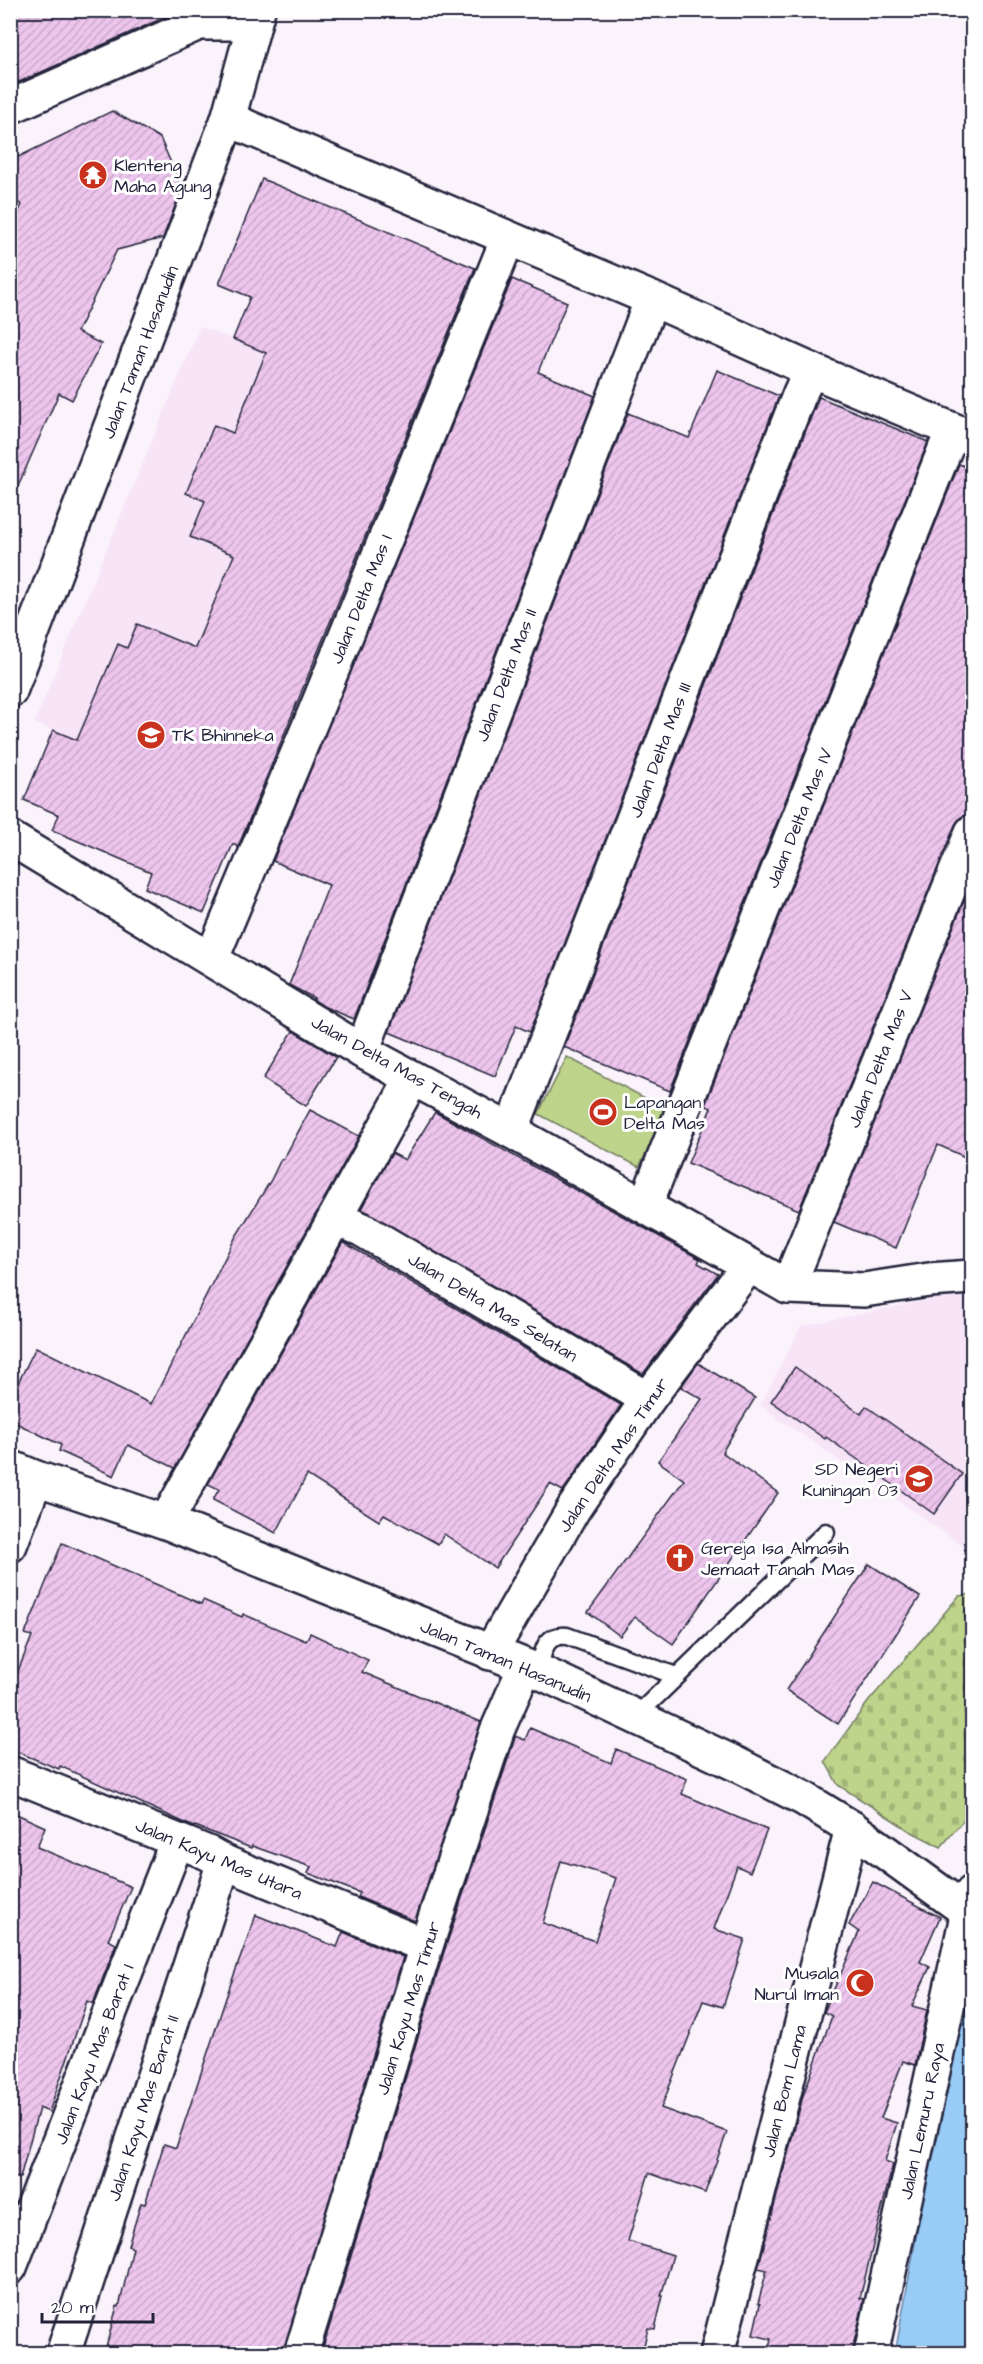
<svg xmlns="http://www.w3.org/2000/svg" width="983" height="2364" font-family="'Architects Daughter',sans-serif">
<style>
.built{fill:#f7e5f7}
.cemetery{fill:url(#cemetery-stones);stroke:#707b62;stroke-width:1.5}
.pitch{fill:#bed48a;stroke:#707b62;stroke-width:1.5}
.water{fill:#98cbf5;stroke:#6987ab;stroke-width:1.5}
.building{fill:url(#building-hatch);stroke:#22223b;stroke-width:1.5;fill-rule:evenodd}
.lines{fill:none;stroke-linecap:round;stroke-linejoin:round}
.lane-casing{stroke:#22223b;stroke-width:21}
.street-casing{stroke:#22223b;stroke-width:38}
.lane{stroke:#fff;stroke-width:16}
.street{stroke:#fff;stroke-width:33}
.labels{text-anchor:middle;stroke-width:6;stroke-linejoin:round;paint-order:stroke}
.poi-label{font-size:18px;fill:#22223b;stroke:#fff;text-anchor:start}
.street-label{font-size:18px;fill:#22223b;stroke:#fff}
</style>
<defs>
<pattern id="cemetery-stones" width="16" height="16" patternUnits="userSpaceOnUse" patternTransform="scale(1.5)"><rect width="16" height="16" fill="#bed48a"/><path d="M2 7V4a2 2 0 0 1 4 0v3zM10 15v-3a2 2 0 0 1 4 0v3z" fill="#a3b678"/></pattern>
<pattern id="building-hatch" width="6" height="6" patternUnits="userSpaceOnUse" patternTransform="scale(1.5)"><rect width="6" height="6" fill="#edc5ed"/><path d="M-1 1l2-2M0 6l6-6M5 7l2-2" fill="none" stroke="#cba9cc"/></pattern>
</defs>
<rect width="100%" height="100%" fill="#fbf3fb"/>
<filter id="ink" filterUnits="userSpaceOnUse"><feTurbulence type="fractalNoise" baseFrequency=".0167" numOctaves="2"/><feDisplacementMap in="SourceGraphic" scale="12" xChannelSelector="R" yChannelSelector="G"/><feConvolveMatrix kernelMatrix="1 2 1 2 8 2 1 2 1" color-interpolation-filters="sRGB"/></filter>
<g filter="url(#ink)">
<g class="built">
<path d="M200 326 266 353 252 799 204 913 145 888 187 786 34 723Z"/>
<path d="M972 1291V1552L760 1406 801 1326Z"/>
</g>
<path class="cemetery" d="M972 1594V1810L941 1847 910 1831 838 1785 825 1761 868 1702 959 1596Z"/>
<path class="pitch" d="M567 1057 668 1110 639 1167 538 1114Z"/>
<path class="water" d="M968 1951H972V2353L895 2354Z"/>
<g class="building">
<path d="M10 10H181L10 86Z"/>
<path d="M112 111 160 138 182 188 163 238 117 250 77 332 101 344 72 400 59 393 10 504V228L22 205 10 197V161Z"/>
<path d="M262 179 475 268 238 847 233 844 204 913 145 888 151 872 52 830 59 815 24 800 53 730 77 740 118 644 127 648 137 624 195 648 234 555 190 537 205 501 186 493 214 425 233 433 266 353 233 339 250 297 219 284Z"/>
<path d="M512 279 567 302 538 372 595 396 354 1019 325 1007 313 999 314 998 289 985 329 885 273 861Z"/>
<path d="M717 370 779 396 530 1032 516 1026 495 1076 389 1032 628 413 689 438Z"/>
<path d="M819 397 928 442 670 1091 564 1047Z"/>
<path d="M959 464 972 469V814L961 817 955 825 799 1210 688 1163 711 1108 705 1105Z"/>
<path d="M972 881V1160L938 1145 896 1248 834 1222Z"/>
<path d="M293 1031 336 1057 306 1106 263 1079Z"/>
<path d="M310 1110 359 1136 175 1468 128 1445 114 1476 59 1451 61 1445 10 1420V1399L36 1347 151 1404 235 1238 271 1180 281 1159 283 1160Z"/>
<path d="M435 1112 700 1259 698 1263 718 1274 643 1374 361 1209 392 1153 405 1160Z"/>
<path d="M343 1242 621 1405 563 1491 550 1484 495 1568 444 1534 438 1544 384 1514 379 1521 307 1475 276 1533 213 1500 219 1489 208 1484Z"/>
<path d="M698 1363 755 1398 722 1452 778 1493 673 1644 635 1617 620 1636 588 1612 684 1480 658 1461 702 1399 681 1387Z"/>
<path d="M795 1367 861 1414 866 1406 962 1474 934 1514 826 1437 825 1439 771 1401Z"/>
<path d="M62 1543 201 1604 203 1600 242 1617 243 1614 306 1641 310 1633 368 1660 362 1672 481 1722 415 1921 358 1897 360 1893 308 1873 311 1867 252 1846 251 1848 195 1826 194 1827 60 1766 59 1769 10 1749V1691L32 1636 25 1634Z"/>
<path d="M869 1564 920 1597 838 1724 786 1690Z"/>
<path d="M530 1728 611 1763 616 1749 687 1779 682 1794 767 1830 750 1872 737 1866 714 1929 745 1939 723 2007 703 2001 661 2108 727 2132 705 2193 649 2173 628 2241 673 2255 661 2296H663L655 2329 648 2328 642 2354H321L444 1952 515 1738V1736L525 1740ZM561 1861 616 1878 595 1941 543 1923Z"/>
<path d="M10 1811 45 1827 37 1847 131 1887 108 1940 116 1944 93 2004 87 2001 49 2112 39 2108 20 2178 10 2177Z"/>
<path d="M873 1882 940 1917 920 1962 930 1967 912 2006 927 2010 915 2065 903 2061 881 2118 897 2123 885 2161 893 2164 860 2298 864 2299 859 2322 851 2354H767L771 2339 753 2335 760 2304 758 2303 767 2270 758 2268 803 2096 832 2016 824 2012 859 1932 849 1925Z"/>
<path d="M256 1915 337 1947 343 1932 403 1957 283 2354H104L117 2306 119 2307 133 2248 128 2246 141 2203 145 2204 164 2144 176 2148 230 1986Z"/>
</g>
<g class="lines">
<g class="lane-casing">
<g id="lane">
<path d="M538 1671C544 1652 543 1634 567 1636L676 1676"/>
<path d="M635 1717 826 1532"/>
</g>
</g>
<g class="street-casing">
<g id="street">
<path d="M10 107 199 23H254"/>
<path d="M228 119 652 299 811 370 972 438"/>
<path d="M10 691 228 119 258 10"/>
<path d="M10 838 362 1051 511 1131 788 1287 864 1290 929 1280 972 1277"/>
<path d="M212 958 315 712 508 238"/>
<path d="M362 1051 652 299"/>
<path d="M511 1131 800 393 811 370"/>
<path d="M645 1206 945 449 954 431"/>
<path d="M336 1219 361 1229 648 1399"/>
<path d="M788 1287 972 832"/>
<path d="M10 1467 36 1478 166 1522 538 1671 736 1764 803 1798 852 1828 972 1915"/>
<path d="M166 1522 412 1079"/>
<path d="M10 1545 36 1478"/>
<path d="M490 1653 574 1508 648 1399 749 1265"/>
<path d="M10 1773 208 1853 224 1862 426 1946"/>
<path d="M10 2267 177 1841"/>
<path d="M63 2354 224 1862"/>
<path d="M301 2354 426 1946 497 1731 525 1667"/>
<path d="M717 2354 852 1828"/>
<path d="M871 2354 972 1893"/>
</g>
</g>
<use href="#lane" class="lane"/>
<use href="#street" class="street"/>
</g>
</g>
<defs>
<g id="temple-disc" transform="scale(1.5)"><circle r="9.5" fill="#c8321e" stroke="#fff"/><path d="M0-6L5-2H3V0L6.5 2.5H4V6H1.5V3h-3V6H-4V2.5H-6.5L-3 0V-2H-5Z" fill="#fff"/></g>
<g id="school-disc" transform="scale(1.5)"><circle r="9.5" fill="#c8321e" stroke="#fff"/><path d="M0-5L7-2L0 1L-7-2ZM-4 1L0 2.5L4 1V4Q0 6-4 4Z" fill="#fff"/></g>
<g id="stadium-disc" transform="scale(1.5)"><circle r="9.5" fill="#c8321e" stroke="#fff"/><path d="M0-5a6.5 5 0 1 0 0 10a6.5 5 0 1 0 0-10ZM-3.5-1.8h7v3.6h-7Z" fill="#fff"/></g>
<g id="church-disc" transform="scale(1.5)"><circle r="9.5" fill="#c8321e" stroke="#fff"/><path d="M-1.2-6h2.4v3.5h3.3v2.4h-3.3V6h-2.4V-.1h-3.3v-2.4h3.3Z" fill="#fff"/></g>
<g id="mosque-disc" transform="scale(1.5)"><circle r="9.5" fill="#c8321e" stroke="#fff"/><path d="M3.5-4.9A6 6 0 1 0 3.5 4.9A5 5 0 1 1 3.5-4.9Z" fill="#fff"/></g>
</defs>
<g fill-rule="evenodd">
<use href="#temple-disc" x="93" y="175"/>
<use href="#school-disc" x="151" y="735"/>
<use href="#stadium-disc" x="603" y="1112"/>
<use href="#school-disc" x="919" y="1479"/>
<use href="#church-disc" x="680" y="1558"/>
<use href="#mosque-disc" x="860" y="1983"/>
</g>
<g class="labels">
<g class="poi-label">
<text x="114" y="171">Klenteng<tspan x="114" dy="21">Maha Agung</tspan></text>
<text x="172" y="741">TK Bhinneka</text>
<text x="624" y="1108">Lapangan<tspan x="624" dy="21">Delta Mas</tspan></text>
<text x="898" y="1475" text-anchor="end">SD Negeri<tspan x="898" dy="21">Kuningan 03</tspan></text>
<text x="701" y="1554">Gereja Isa Almasih<tspan x="701" dy="21">Jemaat Tanah Mas</tspan></text>
<text x="839" y="1979" text-anchor="end">Musala<tspan x="839" dy="21">Nurul Iman</tspan></text>
</g>
<g class="street-label">
<text transform="translate(140 352) rotate(-69)" y="6">Jalan Taman Hasanudin</text>
<text transform="translate(361 599) rotate(-68)" y="6">Jalan Delta Mas I</text>
<text transform="translate(506 675) rotate(-69)" y="6">Jalan Delta Mas II</text>
<text transform="translate(660 750) rotate(-69)" y="6">Jalan Delta Mas III</text>
<text transform="translate(799 818) rotate(-68)" y="6">Jalan Delta Mas IV</text>
<text transform="translate(880 1059) rotate(-68)" y="6">Jalan Delta Mas V</text>
<text transform="translate(397 1067) rotate(29)" y="6">Jalan Delta Mas Tengah</text>
<text transform="translate(493 1307) rotate(31)" y="6">Jalan Delta Mas Selatan</text>
<text transform="translate(613 1455) rotate(-56)" y="6">Jalan Delta Mas Timur</text>
<text transform="translate(506 1661) rotate(23)" y="6">Jalan Taman Hasanudin</text>
<text transform="translate(219 1859) rotate(23)" y="6">Jalan Kayu Mas Utara</text>
<text transform="translate(408 2008) rotate(-73)" y="6">Jalan Kayu Mas Timur</text>
<text transform="translate(94 2054) rotate(-69)" y="6">Jalan Kayu Mas Barat I</text>
<text transform="translate(784 2091) rotate(-76)" y="6">Jalan Bom Lama</text>
<text transform="translate(143 2108) rotate(-72)" y="6">Jalan Kayu Mas Barat II</text>
<text transform="translate(922 2121) rotate(-78)" y="6">Jalan Lemuru Raya</text>
</g>
</g>
<rect width="983" height="2364" fill="none" stroke="#fff" stroke-width="36"/>
<rect x="18" y="18" width="947" height="2328" fill="none" stroke="#22223b" stroke-width="2" filter="url(#ink)"/>
<path d="M42 2313v9h111v-9" fill="none" stroke="#22223b" stroke-width="3"/>
<text x="51" y="2313" font-size="18" fill="#22223b" stroke="#ffffff" stroke-width="4.5" paint-order="stroke">20 m</text>
</svg>
